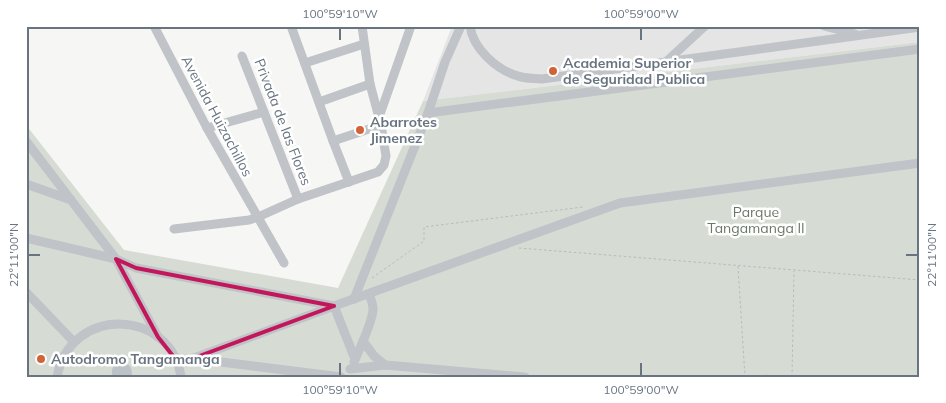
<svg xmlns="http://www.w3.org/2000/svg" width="946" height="403" font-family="Mulish,sans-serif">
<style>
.built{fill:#e4e5e4}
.green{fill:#d6dbd3}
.water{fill:#bbc3c9}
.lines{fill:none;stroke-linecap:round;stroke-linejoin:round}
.path{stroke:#b8bbbd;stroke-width:1;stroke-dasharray:2.5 2.5;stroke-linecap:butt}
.minor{stroke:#c0c3c7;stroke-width:9}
.marked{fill:none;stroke:#c2185b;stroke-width:4;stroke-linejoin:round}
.ticks{fill:none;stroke:#687581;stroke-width:2}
.poi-dot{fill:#d16339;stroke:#fff;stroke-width:2}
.labels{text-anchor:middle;stroke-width:5;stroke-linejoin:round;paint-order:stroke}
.poi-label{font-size:14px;font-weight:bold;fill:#687581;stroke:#fff;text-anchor:start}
.street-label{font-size:14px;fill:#687581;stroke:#fff}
.park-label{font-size:14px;fill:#6a7967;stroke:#fff}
.neatline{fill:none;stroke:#687581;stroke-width:2}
.ticks-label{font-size:12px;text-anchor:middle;fill:#687581}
</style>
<rect width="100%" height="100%" fill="#f6f6f4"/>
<path class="built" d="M452 26H920V42L423 101Z"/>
<path class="green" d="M920 42V377H26V125L124 250 338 288 423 101Z"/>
<path class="water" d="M120 362C129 362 134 369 131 377H113C110 370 113 364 120 362Z"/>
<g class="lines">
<g class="path">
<path d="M519 248 920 280"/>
<path d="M738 266 745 377"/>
<path d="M372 278 424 241V227L583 207"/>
<path d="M760 377 767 375 773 377"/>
<path d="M792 377 794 271"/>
</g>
<g class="minor">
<path d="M154 26 207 128 284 263"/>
<path d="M291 26 333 141 349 182"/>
<path d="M470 26C473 49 497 70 518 76 525 79 534 78 542 79L920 27"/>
<path d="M824 26 855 34"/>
<path d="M242 56 298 199"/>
<path d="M667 61 705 26"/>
<path d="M305 63 364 44"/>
<path d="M319 102 370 84"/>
<path d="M428 113 445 62 461 26"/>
<path d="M379 117 411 26"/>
<path d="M207 128 264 112"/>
<path d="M26 141 116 259 136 268 334 306 620 203 920 163"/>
<path d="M333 141 381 125"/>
<path d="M26 184 71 200"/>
<path d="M174 229 249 220 258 217 298 199 378 172 384 165 386 156 381 125 370 84 362 26"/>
<path d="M26 238 116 259 158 337"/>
<path d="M26 292 74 342"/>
<path d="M354 299 428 113 920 49"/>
<path d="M363 341 374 356 385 365"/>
<path d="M197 359 341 377"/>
<path d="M177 361 194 358 334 306 355 359"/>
<path d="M354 362C359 350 373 321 373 309 373 304 371 299 369 294"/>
<path d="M350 369 385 365 525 377"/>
<path d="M57 377C70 305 171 308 181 377"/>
</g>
</g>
<path class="marked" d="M116 259 136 268 334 306 194 358 177 361 158 337Z"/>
<path class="ticks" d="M340 28V40M641 28V40M28 255H40M906 255H918M340 363V376M641 363V376"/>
<g class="poi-dot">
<circle cx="553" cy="71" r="5"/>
<circle cx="360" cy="130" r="5"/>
<circle cx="41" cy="359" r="5"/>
</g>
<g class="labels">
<g class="poi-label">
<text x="563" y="68">Academia Superior<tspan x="563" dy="16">de Seguridad Publica</tspan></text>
<text x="370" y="127">Abarrotes<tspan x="370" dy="16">Jimenez</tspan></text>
<text x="51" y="364">Autodromo Tangamanga</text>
</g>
<g class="street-label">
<text transform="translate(217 116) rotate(62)" y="5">Avenida Huizachillos</text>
<text transform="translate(283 122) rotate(69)" y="5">Privada de las Flores</text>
</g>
<g class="park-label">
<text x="756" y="217">Parque<tspan x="756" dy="16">Tangamanga II</tspan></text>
</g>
</g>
<rect width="946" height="403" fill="none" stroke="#ffffff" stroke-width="55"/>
<rect x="28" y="28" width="890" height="348" class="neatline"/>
<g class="ticks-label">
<text x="340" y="18">100°59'10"W</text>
<text x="641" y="18">100°59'00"W</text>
<text transform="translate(14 255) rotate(-90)" y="4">22°11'00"N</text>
<text transform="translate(932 255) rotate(-90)" y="4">22°11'00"N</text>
<text x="340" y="394">100°59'10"W</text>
<text x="641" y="394">100°59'00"W</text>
</g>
</svg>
